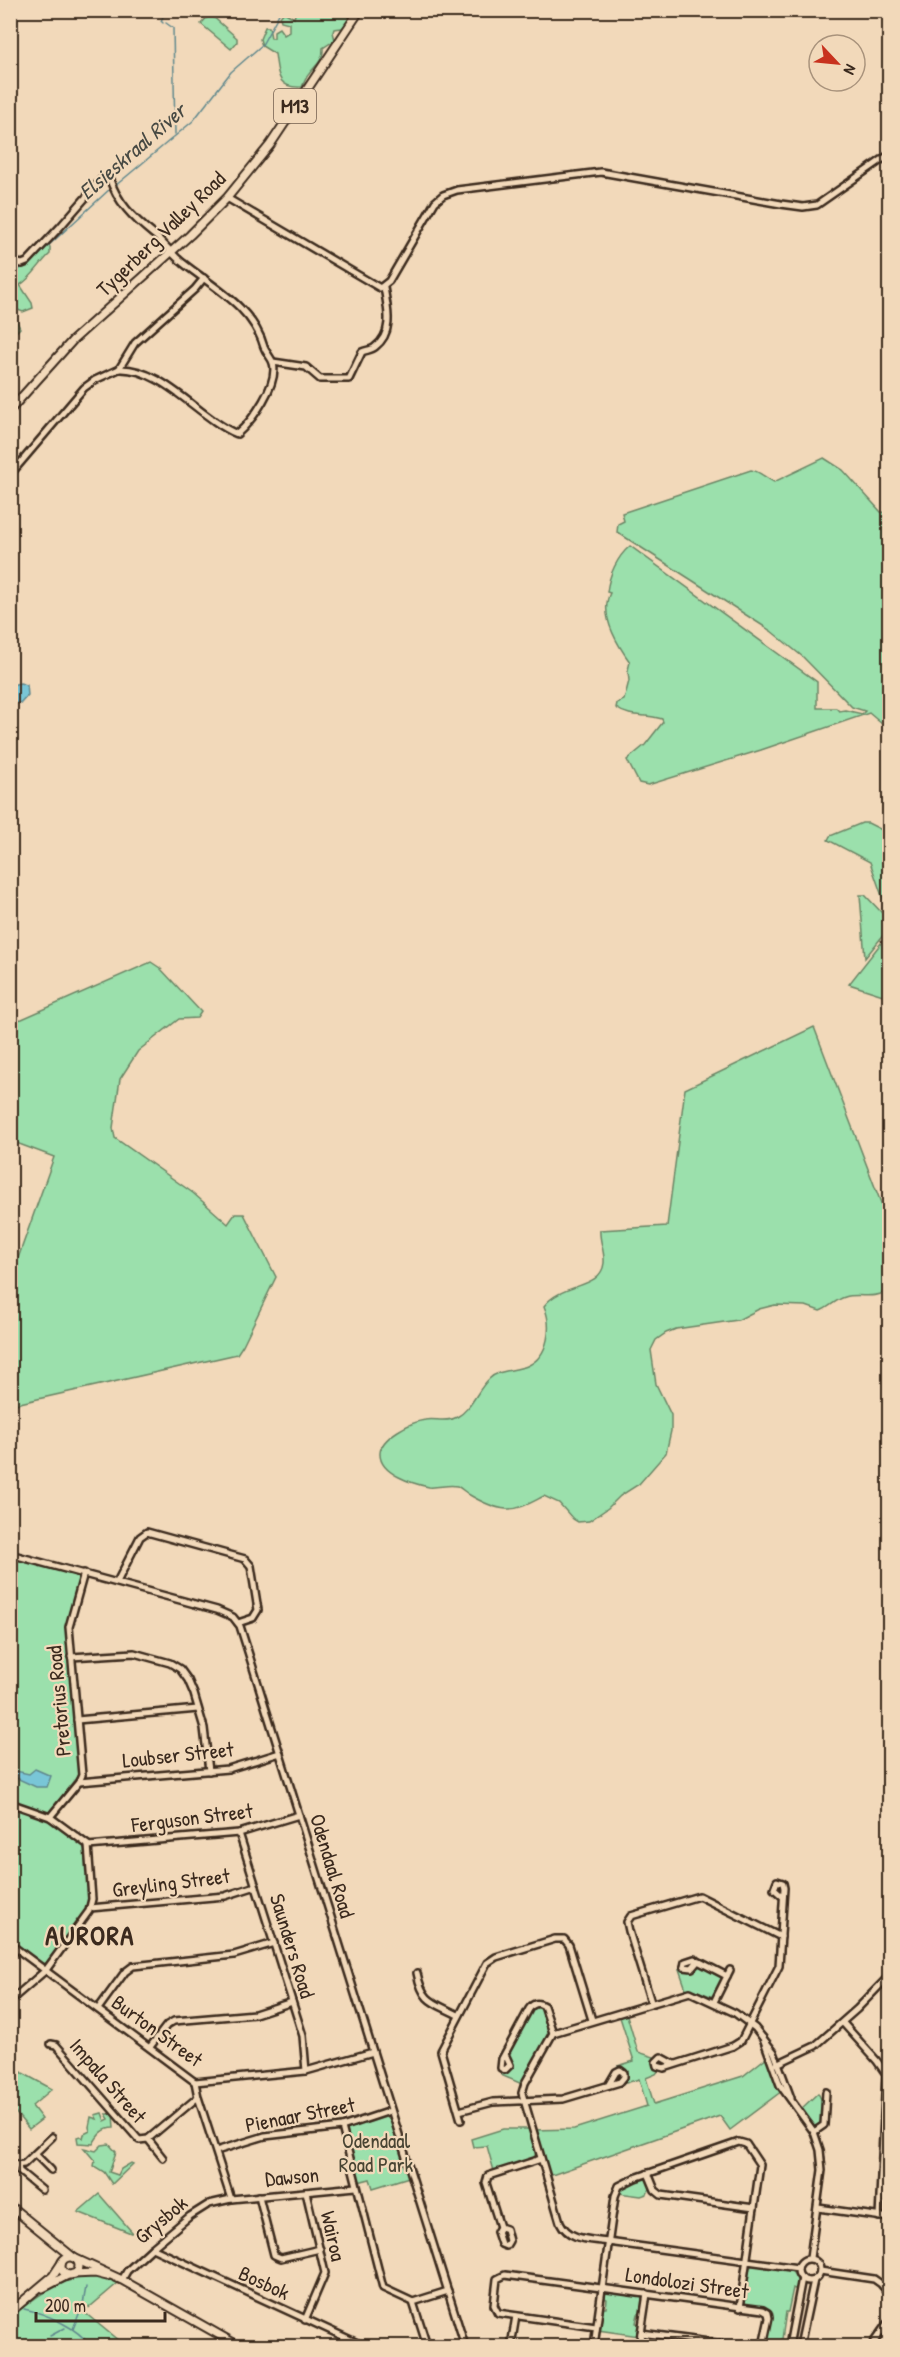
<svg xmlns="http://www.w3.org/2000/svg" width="900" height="2357" font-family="'Patrick Hand',sans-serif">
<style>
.green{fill:#9be0ac;stroke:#6b8565;stroke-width:1.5}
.water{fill:#79c6d7;stroke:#60888d;stroke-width:1.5}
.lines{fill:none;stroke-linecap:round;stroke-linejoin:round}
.stream{stroke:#60888d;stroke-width:1.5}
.minor-casing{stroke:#3b2a1e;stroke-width:10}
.major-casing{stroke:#3b2a1e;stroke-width:11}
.minor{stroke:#f2d9ba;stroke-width:5}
.major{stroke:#f2d9ba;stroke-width:7}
.labels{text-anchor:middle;stroke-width:4.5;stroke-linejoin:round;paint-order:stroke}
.shield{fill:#f2d9ba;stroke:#725e4d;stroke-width:1.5}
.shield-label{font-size:20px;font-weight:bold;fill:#3b2a1e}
.street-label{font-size:21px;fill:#3b2a1e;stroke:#f2d9ba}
.park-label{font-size:21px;fill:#494533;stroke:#f2d9ba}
.water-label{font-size:22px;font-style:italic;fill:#474943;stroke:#f2d9ba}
.district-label{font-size:27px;font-weight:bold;letter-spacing:1.5px;fill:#3b2a1e;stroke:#f2d9ba}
</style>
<rect width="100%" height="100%" fill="#f2d9ba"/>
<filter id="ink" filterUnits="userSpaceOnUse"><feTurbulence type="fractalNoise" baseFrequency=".0167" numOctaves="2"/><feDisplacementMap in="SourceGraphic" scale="12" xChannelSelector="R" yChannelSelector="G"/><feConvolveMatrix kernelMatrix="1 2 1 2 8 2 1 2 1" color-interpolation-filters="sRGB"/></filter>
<g filter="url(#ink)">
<g class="green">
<path d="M296 11H353L349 22 342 28 334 29 333 32 335 40 323 48C324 60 315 66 309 74 306 77 304 83 302 87 276 89 278 72 275 54L262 46 260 39 265 27H269L271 38H274V31L279 28 284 35 289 32V23L281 21 280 17 284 12 294 18Z"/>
<path d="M210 14 237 38V42L231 49 201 24Z"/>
<path d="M47 244 50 247V254C39 264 32 278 20 285L32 303 33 308 23 312 18 310 12 311 20 328 11 337V259L24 260 35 249Z"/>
<path d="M824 458 843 470 881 512 889 513V730L869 713 761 750 648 785 639 783 627 760 645 745 663 722 662 719C644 713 632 719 616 708L617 703 624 700 629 681 628 670 630 662C617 644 599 615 610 593L607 592C609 575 617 557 630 546L817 682V708H836L839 711 845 710 862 714 865 711 852 707 803 657 771 631 617 532 618 524 624 521 622 513 751 470C760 471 765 478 774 482Z"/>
<path d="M862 823H868L890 834 889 928 865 958 860 895H865L884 915 888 913 870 862 828 840 830 836Z"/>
<path d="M889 933V997L849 984Z"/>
<path d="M151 962 160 968 201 1012 197 1018 179 1019 138 1051 120 1079 113 1128 115 1138 193 1193 228 1224 235 1214H244L276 1277 243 1345 237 1354 11 1405V1278L54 1157 11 1141V1021L22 1019Z"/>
<path d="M814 1027 889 1224V1276L883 1293C871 1299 858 1293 845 1297 835 1300 829 1308 820 1311L806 1306 775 1305 759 1309 738 1320 676 1329 666 1333 656 1340 651 1350 656 1384 671 1415V1431L666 1453 639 1484 620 1496 608 1508 589 1521 578 1522 573 1519 559 1503 544 1496C532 1502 520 1510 506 1509 493 1508 478 1500 468 1494 464 1491 461 1488 457 1486 448 1484 438 1488 429 1487 414 1484 379 1474 380 1453 381 1437 411 1422 425 1420 435 1418 447 1423 457 1417 472 1409 477 1390 489 1379 499 1369 515 1371 527 1366 550 1356 552 1325 544 1306 562 1282 601 1290 604 1263 605 1251 599 1241 600 1230L667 1226 685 1089Z"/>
<path d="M10 1556 78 1575 79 1578 66 1626 79 1774 49 1813 11 1800Z"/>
<path d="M11 1805 50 1819 83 1844 85 1848 90 1898 87 1909 46 1963H40L11 1941Z"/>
<path d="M698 1965 722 1978 713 1997 695 1990 686 1989 679 1969 688 1971Z"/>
<path d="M538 2005 542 2008 550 2032 522 2084 501 2075V2071L507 2072 511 2068 508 2053 532 2007Z"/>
<path d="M626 2012 638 2052 654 2057V2065L659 2070 656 2074 646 2078 654 2104 743 2076 767 2057 775 2083 782 2091 730 2130 720 2116 549 2176 534 2130 574 2129 647 2106 639 2079 626 2083V2076L618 2066 634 2061 619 2014Z"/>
<path d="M19 2071 52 2089 32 2106 42 2119 29 2129 11 2107V2079Z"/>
<path d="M818 2093 823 2103 822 2123 817 2128 801 2109Z"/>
<path d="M102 2113 105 2121 109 2119 106 2114H113L114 2128C103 2128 98 2135 93 2144L78 2143 77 2137 80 2136 83 2138 84 2134 90 2131 89 2127 91 2117 97 2119 95 2115Z"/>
<path d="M384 2116 391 2120 409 2177 373 2188 370 2179 358 2182 345 2133 350 2126Z"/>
<path d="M503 2129H529L536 2153 533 2159 494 2171 487 2146 473 2147 471 2139Z"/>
<path d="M102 2145 109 2144 116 2152 109 2172 118 2175 121 2169 131 2163 133 2164 112 2184 104 2172 94 2166 95 2161 84 2148 96 2151Z"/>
<path d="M644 2178 648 2180 651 2187 647 2194 641 2196 618 2193 624 2185Z"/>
<path d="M99 2194 132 2232 131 2233 78 2212Z"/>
<path d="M753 2265 791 2270 797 2279V2290L793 2288 788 2312H786L781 2346H766L771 2319 769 2312 744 2304 748 2269Z"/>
<path d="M100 2276 118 2283 84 2312 125 2346H11L10 2318C38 2294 63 2276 100 2276Z"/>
<path d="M608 2291 643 2297 642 2314H638L636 2323 641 2324 639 2336 598 2330 601 2308H606L607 2299 603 2298V2294Z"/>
</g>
<g class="water">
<path d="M20 683 27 685 28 695 21 703H16L11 697V685Z"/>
<path d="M35 1769 51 1776 47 1787H36L12 1776 16 1771 29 1774Z"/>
</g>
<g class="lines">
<g class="stream">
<path d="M163 23 161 21 166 10"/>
<path d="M166 23 173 28 175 134"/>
<path d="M115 186 193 121 231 72 262 45 281 10"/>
<path d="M33 260 111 188"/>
<path d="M10 274 27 265"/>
<path d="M24 2309C45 2313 79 2328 90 2346"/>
<path d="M73 2329 83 2304 86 2287"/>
<path d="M50 2336 65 2328"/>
</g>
<g class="minor-casing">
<g id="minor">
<path d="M227 198 380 288 389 281 435 202 443 195 457 190 601 172 781 204 803 207 817 205 890 154"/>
<path d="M10 261 22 264 27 262 60 227 101 180 109 177C117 202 133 218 153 234 164 242 172 255 183 263 213 287 253 307 264 347 266 353 271 357 273 363 279 384 252 421 237 434 199 418 162 367 119 369"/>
<path d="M273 362 306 367 320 379H349L362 352C366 350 372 350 375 347 395 332 387 307 384 287"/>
<path d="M10 475 84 388 95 380 119 369 135 343 195 289 204 278"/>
<path d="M10 1554 217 1610 233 1617 240 1626 465 2346"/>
<path d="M117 1582 140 1537 147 1532 245 1559 251 1566 258 1610 253 1618 238 1623"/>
<path d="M71 1657 134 1653 170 1663 180 1669 188 1680 194 1694 204 1728 209 1771"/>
<path d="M77 1720 198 1709"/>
<path d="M79 1782 228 1769 280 1753"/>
<path d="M10 1803 50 1817 88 1845 92 1899 89 1911 46 1970 10 2001"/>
<path d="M50 1817 79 1782 82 1775 69 1627 84 1573"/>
<path d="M239 1833 303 2036 306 2071"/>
<path d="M88 1846 239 1833 299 1815"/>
<path d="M90 1908 225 1896 256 1886"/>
<path d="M10 1944 195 2082 306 2071 373 2052"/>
<path d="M684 1967 685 1962 694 1959 727 1976"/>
<path d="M684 1967 692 1968 698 1961"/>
<path d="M417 1973C423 2003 433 2002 458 2015"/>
<path d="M651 2002 629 1931 627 1922 631 1916 699 1896 781 1937"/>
<path d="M714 2002 730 1970"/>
<path d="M98 2009 125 1972 133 1966 234 1955 274 1943"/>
<path d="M843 2023 877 2061 886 2074 879 2217"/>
<path d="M763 2038 780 2085 814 2132 820 2150 822 2170 810 2258"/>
<path d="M51 2044 56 2045 139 2140 148 2139 198 2097"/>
<path d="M150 2047 167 2025 174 2021 255 2014 292 2002"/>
<path d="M505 2054 510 2065 505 2070 501 2068 502 2059 529 2009C533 2003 538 2002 544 2006L553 2033"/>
<path d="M674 2064 661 2057 656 2062 657 2066 664 2068 733 2046 741 2041 779 1966 784 1888 783 1883 777 1881 774 1889 783 1897"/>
<path d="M777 2064 815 2046 857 2009 890 1975"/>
<path d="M195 2082 198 2097 231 2199"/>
<path d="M791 2098 774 2052 755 2028 735 2013 690 1992 553 2033 525 2083 522 2093 560 2222C569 2241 590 2239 608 2242L798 2268"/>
<path d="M459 2111 493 2102 563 2099 620 2082 624 2077V2073L620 2070 616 2072 609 2084"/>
<path d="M461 2120 441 2051 487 1963 496 1957 555 1939H564L569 1945 592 2020"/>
<path d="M342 2127 383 2288 413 2302 448 2291"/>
<path d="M814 2132 824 2125 826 2092"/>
<path d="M148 2139 163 2158"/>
<path d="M216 2151 265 2136 342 2127 390 2111"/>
<path d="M35 2154 51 2170"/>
<path d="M10 2161 16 2165 24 2164 52 2137"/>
<path d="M18 2165 19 2171 42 2190"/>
<path d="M648 2173 655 2190 661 2195 754 2208"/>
<path d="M259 2196 274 2255 281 2258 320 2249"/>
<path d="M818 2208 890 2218"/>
<path d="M500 2227 486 2183 488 2176 541 2159"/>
<path d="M500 2227 506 2229 509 2241 506 2246 501 2244 497 2232Z"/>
<path d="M152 2248 364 2346"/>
<circle cx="809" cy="2270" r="11"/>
<path d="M820 2271 874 2279 881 2284 890 2295"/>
<path d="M122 2280 127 2271 152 2248 190 2216 209 2204 231 2199 356 2187"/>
<path d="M10 2299 17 2306"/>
<path d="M413 2302 427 2346"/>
<path d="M305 2320 325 2273 306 2192"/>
<path d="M596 2327 498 2313 494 2305 497 2279 505 2275 763 2310 768 2313 769 2318 763 2346"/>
<path d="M641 2333 739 2346"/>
<path d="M889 2341 886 2325 890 2320"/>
<path d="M511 2346 516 2316"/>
<path d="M594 2346 615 2196 619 2186 635 2178 739 2142 746 2144 760 2165 740 2308"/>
<path d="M639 2346 647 2294"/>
<path d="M789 2346 802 2278"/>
<path d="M800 2346 814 2280"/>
<path d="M871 2346 886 2325"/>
</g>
</g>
<g class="major-casing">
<g id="major">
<path d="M10 410 73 340 190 235 227 198 270 145 360 10"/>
<path d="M10 2206 74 2258"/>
<circle cx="70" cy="2266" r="9"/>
<path d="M76 2259 122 2280 239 2346"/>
<path d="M73 2274 95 2273 107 2276"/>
<path d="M43 2288 68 2275"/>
<path d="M10 2312 53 2276 61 2264"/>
</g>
</g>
<use href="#minor" class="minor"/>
<use href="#major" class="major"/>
</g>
</g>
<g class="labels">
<rect class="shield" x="274" y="89" width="42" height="34" rx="4.5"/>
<g class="shield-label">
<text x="295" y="113">M13</text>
</g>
<g class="street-label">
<text transform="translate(161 234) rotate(-44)" y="7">Tygerberg Valley Road</text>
<text transform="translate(59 1701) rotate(-95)" y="7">Pretorius Road</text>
<text transform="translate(178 1755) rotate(-6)" y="7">Loubser Street</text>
<text transform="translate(192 1818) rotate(-7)" y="7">Ferguson Street</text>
<text transform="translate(332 1866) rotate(73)" y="7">Odendaal Road</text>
<text transform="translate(171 1883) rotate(-7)" y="7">Greyling Street</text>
<text transform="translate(292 1946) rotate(73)" y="7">Saunders Road</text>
<text transform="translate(157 2031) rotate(36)" y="7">Burton Street</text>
<text transform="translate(108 2081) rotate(49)" y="7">Impala Street</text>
<text transform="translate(300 2115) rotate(-11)" y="7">Pienaar Street</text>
<text transform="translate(292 2177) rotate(-5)" y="7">Dawson</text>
<text transform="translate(161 2220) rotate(-40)" y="7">Grysbok</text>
<text transform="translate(333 2236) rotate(77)" y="7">Wairoa</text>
<text transform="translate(264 2283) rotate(25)" y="7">Bosbok</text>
<text transform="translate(687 2283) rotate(8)" y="7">Londolozi Street</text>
</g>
<g class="park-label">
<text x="376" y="2148">Odendaal<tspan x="376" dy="24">Road Park</tspan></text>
</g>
<g class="water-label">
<text transform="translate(132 151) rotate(-41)" y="8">Elsieskraal River</text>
</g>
<g class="district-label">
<text x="90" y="1945">AURORA</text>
</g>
</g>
<rect width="900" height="2357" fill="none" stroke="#f2d9ba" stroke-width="36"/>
<rect x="18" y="18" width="864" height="2321" fill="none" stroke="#3b2a1e" stroke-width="2" filter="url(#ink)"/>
<g transform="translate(837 63) rotate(116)"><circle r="28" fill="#f2d9ba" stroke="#a9937c" stroke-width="1.5"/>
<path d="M0-4.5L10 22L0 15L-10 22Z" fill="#c8321e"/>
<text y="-9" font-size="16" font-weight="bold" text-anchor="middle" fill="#3b2a1e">N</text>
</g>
<path d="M36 2312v9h129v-9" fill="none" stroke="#3b2a1e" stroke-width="3"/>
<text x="45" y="2312" font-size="18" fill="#3b2a1e" stroke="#f2d9ba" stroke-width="4.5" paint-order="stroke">200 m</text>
</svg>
